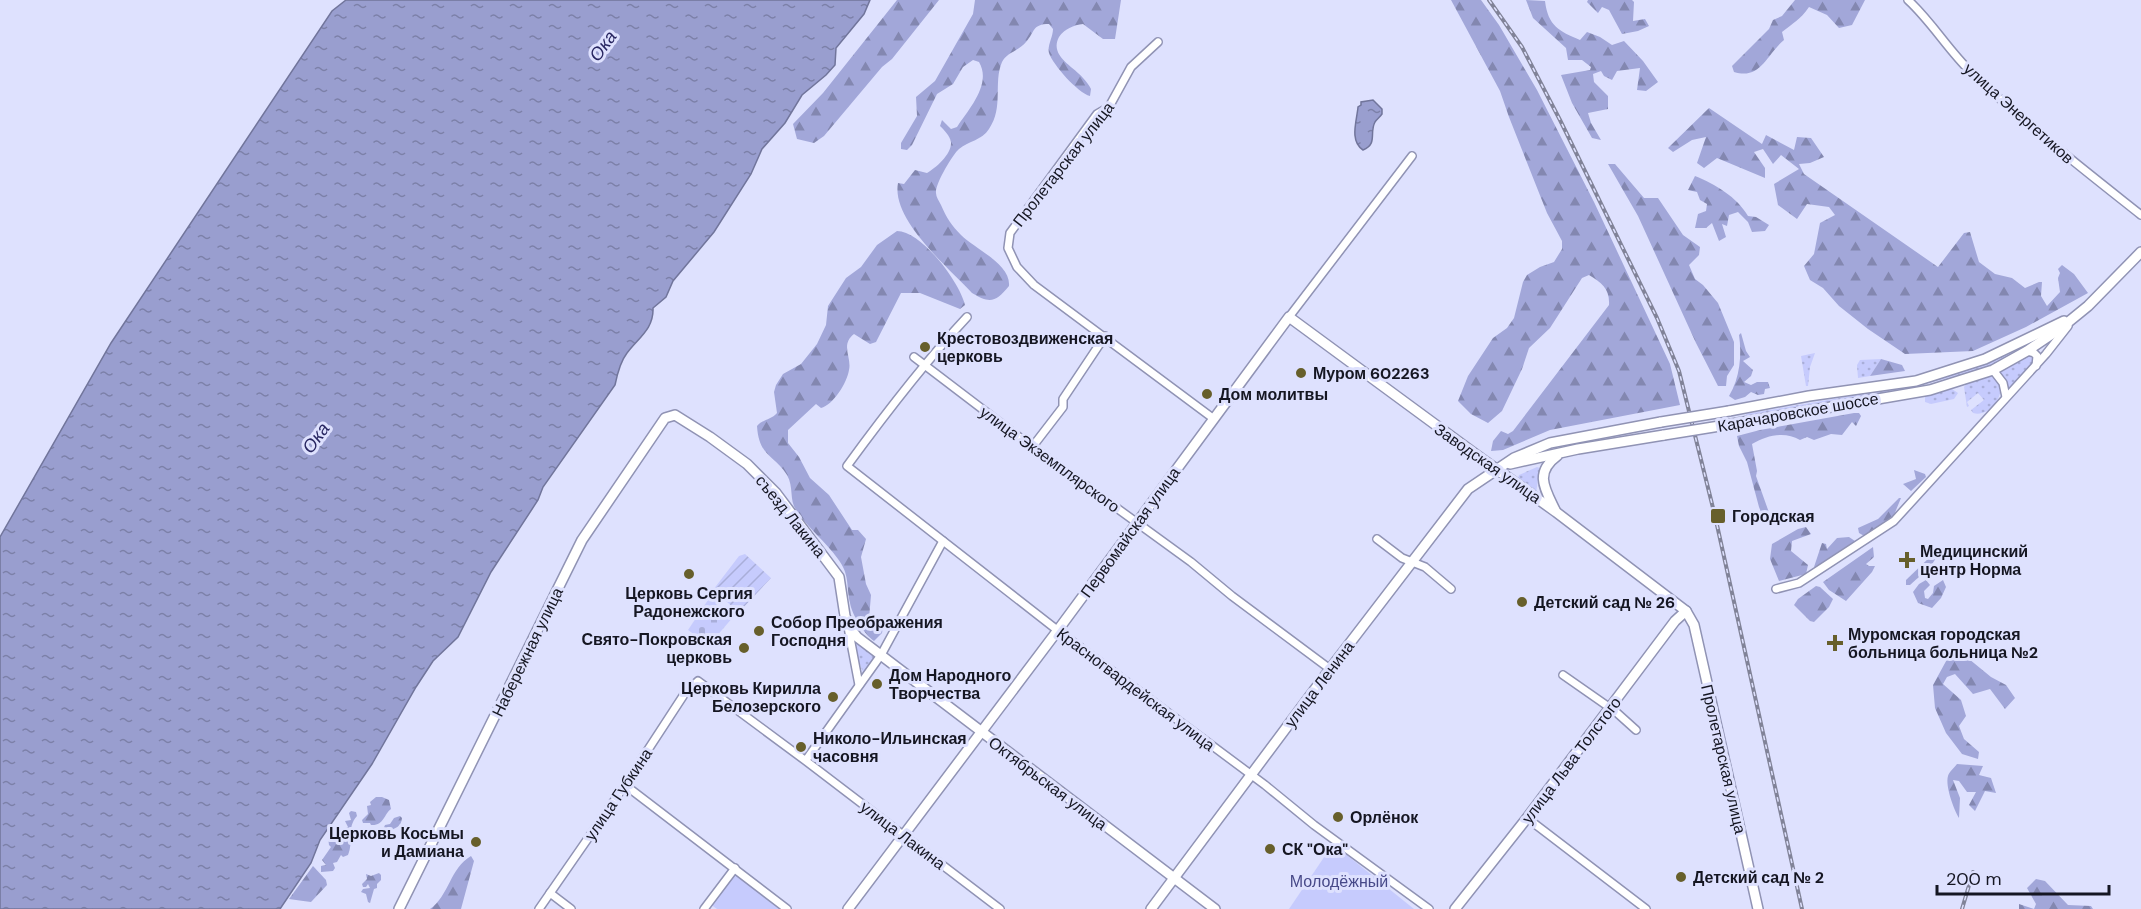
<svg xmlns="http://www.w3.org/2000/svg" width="2141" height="909" font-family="'DM Sans',sans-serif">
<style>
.grass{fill:url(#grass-dots)}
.forest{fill:url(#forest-firs)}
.cemetery{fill:url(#cemetery-stones)}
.park{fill:#c6cbfd}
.garden{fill:url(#garden-furrows)}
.water{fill:url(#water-ripples);stroke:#71759b;stroke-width:1.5}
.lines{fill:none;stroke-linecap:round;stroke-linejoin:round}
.street-casing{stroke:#9093b4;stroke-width:10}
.secondary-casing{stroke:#9093b4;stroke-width:12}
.street{stroke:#fff;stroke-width:7}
.secondary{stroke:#fff;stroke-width:9}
.rail-casing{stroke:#818398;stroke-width:4}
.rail{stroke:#dee1fe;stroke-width:1.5;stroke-dasharray:4.5;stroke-linecap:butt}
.secondary-bridge-casing{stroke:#9093b4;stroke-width:12;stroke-linecap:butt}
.secondary-bridge{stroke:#fff;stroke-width:9}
.poi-dot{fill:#675f2b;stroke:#dee1fe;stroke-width:2}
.labels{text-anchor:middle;stroke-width:6;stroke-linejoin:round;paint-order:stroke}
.street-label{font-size:16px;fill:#151622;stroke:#dee1fe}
.poi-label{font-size:16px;font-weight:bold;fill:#151622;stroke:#dee1fe;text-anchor:start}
.park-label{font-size:16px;fill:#474988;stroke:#dee1fe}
.water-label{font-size:18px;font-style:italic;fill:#282661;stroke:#dee1fe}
</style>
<defs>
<pattern id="grass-dots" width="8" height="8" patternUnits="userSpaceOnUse" patternTransform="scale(1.5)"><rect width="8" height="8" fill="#c6cbfd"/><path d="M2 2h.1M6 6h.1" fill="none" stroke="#a9aed9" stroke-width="1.8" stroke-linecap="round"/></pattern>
<pattern id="forest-firs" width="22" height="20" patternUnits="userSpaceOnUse" patternTransform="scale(1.5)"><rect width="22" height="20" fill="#a2a7d9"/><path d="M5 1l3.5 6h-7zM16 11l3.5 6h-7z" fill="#8387b0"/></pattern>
<pattern id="cemetery-stones" width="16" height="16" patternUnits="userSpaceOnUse" patternTransform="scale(1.5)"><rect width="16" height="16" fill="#c6cbfd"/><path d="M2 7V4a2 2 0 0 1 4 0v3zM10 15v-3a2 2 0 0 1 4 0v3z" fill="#a9aed9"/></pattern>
<pattern id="garden-furrows" width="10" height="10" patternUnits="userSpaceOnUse" patternTransform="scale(1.5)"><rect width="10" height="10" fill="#c6cbfd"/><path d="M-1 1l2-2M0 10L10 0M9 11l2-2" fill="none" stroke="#a9aed9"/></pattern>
<pattern id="water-ripples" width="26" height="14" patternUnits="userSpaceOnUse" patternTransform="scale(1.5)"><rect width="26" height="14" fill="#999ecf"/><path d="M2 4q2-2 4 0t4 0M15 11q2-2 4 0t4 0" fill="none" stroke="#7c80a8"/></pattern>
</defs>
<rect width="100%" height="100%" fill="#dee1fe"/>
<g class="grass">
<path d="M2036 338 2037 341 1985 368 1911 388 1746 417V414L1910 386 1983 365Z"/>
<path d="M1815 353 1810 367 1808 386H1806L1801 356Z"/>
<path d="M2030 355 2034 362 2009 388 2003 377 1998 372Z"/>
<path d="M1881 359 1870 376 1858 378 1857 365 1860 360Z"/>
<path d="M1991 376 1998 381 2001 388C2000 402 1987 417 1973 413L1971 410 1984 400 1978 393 1967 402 1969 406 1967 407 1964 387 1966 384Z"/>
<path d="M1952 389 1958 393 1954 399 1931 404 1925 402V396Z"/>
<path d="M1537 467 1540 468 1536 493 1519 481 1518 478 1519 475Z"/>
<path d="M856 643 874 656 875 659 864 676 854 646Z"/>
</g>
<g class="forest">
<path d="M897 0H939L892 59 882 67 824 136 814 143 797 139 793 124 823 93Z"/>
<path d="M975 0H1121L1115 39H1103L1083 24C1074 25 1064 29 1059 37 1049 56 1073 66 1083 78 1086 81 1089 85 1091 89L1090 96C1078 93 1053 65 1049 53 1047 46 1053 37 1053 29L1049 24C1032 24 1035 32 1026 42 1020 50 1006 53 1002 62 993 83 1004 107 989 129 982 140 969 141 959 149 953 154 935 184 936 193 936 197 939 201 941 205 946 217 952 226 961 235 975 249 1011 264 1009 286 996 302 990 304 972 293 949 268 891 220 898 183L904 184 915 170 927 173C936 168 952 154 951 142 950 136 944 130 940 126L942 120 951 129 957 127C969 109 992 84 979 62L973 60 963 67 953 84 937 94 912 145 907 150 901 149V143L917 116 916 97 935 81 973 14Z"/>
<path d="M1451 0H1481L1499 25 1537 90 1594 202 1670 364 1680 405 1550 430 1503 450 1491 451 1493 441 1501 431 1508 434 1513 431 1609 305C1610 289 1602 283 1589 275L1582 278 1550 328 1529 348 1522 369 1502 411 1488 423 1471 414 1458 401 1468 376 1493 338 1507 328 1514 318 1523 282 1527 275 1540 267 1554 262 1562 249V241L1547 213 1509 117 1500 91Z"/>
<path d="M1526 0 1545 1C1548 26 1559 31 1580 40L1587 32 1600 37 1612 45 1624 41 1643 61 1658 82 1646 91 1637 90 1640 68 1617 71 1612 80 1604 76 1601 71 1593 74 1594 82 1608 96V109L1588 113 1591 123 1601 140 1592 138 1572 103 1561 75 1590 70 1591 67 1582 60H1568L1566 48 1533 18Z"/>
<path d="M1588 0H1632L1634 2 1633 21 1645 19 1649 26 1638 31 1622 34 1609 10 1602 7 1598 13 1587 2Z"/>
<path d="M1795 0H1865L1852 25 1839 28 1827 15 1809 7C1800 20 1793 23 1782 32L1784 40C1766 55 1761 80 1734 72L1732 66 1769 29 1773 20 1782 16Z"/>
<path d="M1709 108 1762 144 1766 135 1794 150 1797 137 1811 138 1824 157 1810 163 1799 164 1804 174 1938 267 1964 233 1970 232 1979 262 1995 274 2012 278 2025 288 2039 282H2042L2041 296 2047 306 2060 292 2058 278 2060 273 2058 269 2062 265 2074 274 2088 293 2026 327 1973 351 1905 354 1868 329 1839 306 1823 288 1810 280 1804 266 1814 254 1820 223 1835 215 1829 207 1807 204 1797 219 1778 205 1774 184 1799 169 1781 155 1773 164 1763 149 1754 152 1765 168V178L1717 158 1704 168 1697 163 1706 137 1692 140 1673 152 1668 148Z"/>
<path d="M1608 164H1615L1644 198H1658L1683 235 1700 247 1699 255 1689 265 1695 279 1703 285 1718 303 1734 342V365L1727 376 1726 386H1718L1696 343 1638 216Z"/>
<path d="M1695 176C1715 184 1737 197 1748 216L1756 217 1769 225 1765 231 1752 232 1748 222 1738 212 1729 215 1727 226 1722 224 1726 237 1719 241 1712 223 1706 228H1695L1698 214 1706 211 1707 204 1700 200 1697 192 1688 190Z"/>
<path d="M897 231C922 231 960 283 965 305L960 309 920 293H901L876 342 870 344 854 334C840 345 852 357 849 370 847 383 833 405 821 408L816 404 788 430V443L799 457 810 478 829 495 852 530H858L866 539 861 557 866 584 871 595 869 619 871 625 883 627 882 633 874 641C864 634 852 615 850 603 846 585 850 575 838 559 826 542 808 528 796 510 789 500 794 487 787 475 774 454 759 457 757 426 763 419 771 420 777 413L774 392 776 385 783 374 801 364 817 344 826 325 828 306 846 278 861 267 877 245Z"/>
<path d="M1741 333 1746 351 1750 357 1743 361 1753 370 1751 376 1744 382 1751 385 1757 382H1768L1770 388 1765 389 1764 394 1758 395 1751 392 1745 397 1735 400 1729 396C1740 378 1742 355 1739 335Z"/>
<path d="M1881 359 1902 365 1905 371 1870 376Z"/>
<path d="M1854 413H1859L1861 416 1856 426 1852 422 1842 435 1831 434 1814 440 1807 437 1800 440C1785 431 1767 435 1752 444L1757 471 1756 476 1772 521 1765 522 1759 507 1747 462 1739 446 1737 436 1760 430Z"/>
<path d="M1914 470 1925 474 1926 477 1911 491 1903 484 1916 479Z"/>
<path d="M1899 498H1901L1894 515 1866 537 1859 533 1858 528 1878 519Z"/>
<path d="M1806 527 1811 534 1792 541 1791 551 1808 565 1806 574 1779 581 1770 559 1772 544 1798 529Z"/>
<path d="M1849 537 1855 541C1846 552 1829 565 1814 567L1822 543 1826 544 1827 549 1837 538Z"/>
<path d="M1873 547 1874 557 1866 564 1869 566H1875L1872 572 1846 601 1829 590 1823 582Z"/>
<path d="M1931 556 1936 558 1931 566 1910 585H1906V580Z"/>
<path d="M1926 580 1930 585 1924 591 1925 598 1928 599 1933 593 1934 586 1943 580 1946 587 1941 598 1932 608 1918 603 1913 592 1919 584Z"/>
<path d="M1816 586 1820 587 1833 599 1829 607 1814 622 1810 621 1794 605 1798 599Z"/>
<path d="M1958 650 1991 677 2006 685 2015 698 2005 709 1990 689 1973 694 1955 674 1947 677 1943 684 1961 700 1966 716 1959 726 1964 739 1979 752 1978 759 1962 754 1946 733 1935 708 1933 685 1951 652Z"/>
<path d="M1957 764 1983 766 1979 775 1991 778 1996 793 1985 791 1975 811 1969 805 1976 792H1967L1959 781 1953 780 1960 798 1959 818C1954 810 1945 786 1948 776 1949 772 1954 768 1957 764Z"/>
<path d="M376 797H382L389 800 391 809C384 814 384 826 371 825L370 823H363L362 820 368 814 367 806 371 805 370 802Z"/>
<path d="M351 811 356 812 357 816C346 828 354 842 348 855L343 857 341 855 337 862 333 863 335 868 333 871 321 872V866L326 865 322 860 331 847 329 845 328 837 338 827 344 829 348 827 345 821 351 820 349 813Z"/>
<path d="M400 816 402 818C401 826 398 827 391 830L394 835 390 837 382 832 385 825 390 824 394 818Z"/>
<path d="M471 856 474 861 461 909H430C449 896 450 868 471 856Z"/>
<path d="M313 866 326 880 327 885 311 902C303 901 296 900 289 899Z"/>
<path d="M379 873 381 875V880L377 884V888L374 889 370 903 368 902 366 894 361 892 363 889 370 888 368 884 366 887H363L362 884 367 879 366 874 371 876Z"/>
<path d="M2036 879 2045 881 2068 905 2091 906 2093 909H2019V904L2034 909 2036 904 2027 888Z"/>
</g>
<path class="cemetery" d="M710 597 734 616 709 645 688 630Z"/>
<g class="park">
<path d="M1333 844 1414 909H1289Z"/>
<path d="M734 873 780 909H717L710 904Z"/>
</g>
<path class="garden" d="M745 554 771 578 742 609 737 605 734 608 713 590 739 556Z"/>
<g class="water">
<path d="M346 0H870L864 14 836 48 835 65 826 75 802 95 785 123 762 149 751 174 714 232 673 281 666 297 653 308C654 329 638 338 627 353 620 362 617 375 615 385L543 487 538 500 491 572 458 637 433 661 416 687 372 764 320 840 311 863 280 909H0V537L111 343 332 11Z"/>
<path d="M1373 100 1382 109V114C1380 117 1377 119 1375 122 1369 133 1378 144 1363 150 1349 141 1357 120 1358 107L1361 105V102Z"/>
</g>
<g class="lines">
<g class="street-casing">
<g id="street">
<path d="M1908 0C1932 22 1948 50 1972 73 2025 124 2083 169 2141 215"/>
<path d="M1158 42 1131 67 1109 107 1097 114 1010 233 1008 248 1017 267 1034 285 1214 419"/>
<path d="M967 317C923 364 885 414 847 466L1061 633 1265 785 1314 825 1429 909"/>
<path d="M1289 317 1412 156"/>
<path d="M2027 351 2034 353 2037 356 2036 366"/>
<path d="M914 357 1019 437 1191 562 1232 596 1330 669"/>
<path d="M1993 370 2003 383 2006 397"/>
<path d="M1033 446 1063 407V399L1105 336"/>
<path d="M1377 539 1402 558 1425 567 1451 589"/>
<path d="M1776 589 1799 583 1894 521 2046 354 2068 326"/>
<path d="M848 627 859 685"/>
<path d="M1563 675 1616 712 1636 730"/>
<path d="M806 760 881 655 943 541"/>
<path d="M625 785 787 909"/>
<path d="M1527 818 1646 909"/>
<path d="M550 893 571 909"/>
<path d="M539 909 625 785 685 693 698 681 806 761 1000 909"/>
<path d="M704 909 735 868"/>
</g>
</g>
<g class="secondary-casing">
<g id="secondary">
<path d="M1729 411 1809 396 1916 381 1985 359 2064 321"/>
<path d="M1732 424 1930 390 1993 370 2027 351 2061 328 2088 306 2141 252"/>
<path d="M1510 464 1578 449 1664 435"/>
<path d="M1555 510C1545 489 1534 473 1557 456"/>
<path d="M399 909 582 540 665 418 675 415 710 437 747 464 776 493 839 577 845 616 850 628 857 637 1215 909"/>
<path d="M848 909 1058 630 1289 317 1478 456 1556 512 1686 611 1694 625 1758 909"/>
<path d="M1151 909 1330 669 1468 489 1514 458 1550 443 1661 422"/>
<path d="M1455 909 1527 818 1675 621 1686 611"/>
</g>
</g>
<use href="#street" class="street"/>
<use href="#secondary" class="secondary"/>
<g class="rail-casing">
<g id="rail">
<path d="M1489 0 1522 47 1560 120 1657 318 1679 371 1715 516 1802 909"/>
<path d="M1962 909 1973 872"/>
</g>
</g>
<use href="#rail" class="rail"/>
<g class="secondary-bridge-casing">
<g id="secondary-bridge">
<path d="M1661 422 1729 411"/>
<path d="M1664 435 1732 424"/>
</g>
</g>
<use href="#secondary-bridge" class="secondary-bridge"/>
</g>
<g class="poi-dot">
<circle cx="925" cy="347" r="6"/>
<circle cx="1301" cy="373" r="6"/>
<circle cx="1207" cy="394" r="6"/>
<rect x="1710" y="508" width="16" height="16" rx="3"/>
<path d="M1904 551h6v6h6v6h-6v6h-6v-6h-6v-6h6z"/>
<circle cx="689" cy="574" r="6"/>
<circle cx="1522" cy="602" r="6"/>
<circle cx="759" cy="631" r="6"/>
<path d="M1832 634h6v6h6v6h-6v6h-6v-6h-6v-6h6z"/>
<circle cx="744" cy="648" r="6"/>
<circle cx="877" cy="684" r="6"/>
<circle cx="833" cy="697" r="6"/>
<circle cx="801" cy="747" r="6"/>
<circle cx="1338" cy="817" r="6"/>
<circle cx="476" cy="842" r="6"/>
<circle cx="1270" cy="849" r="6"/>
<circle cx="1681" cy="877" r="6"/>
</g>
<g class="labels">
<g class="street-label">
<text transform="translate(2019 113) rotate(42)" y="6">улица Энергетиков</text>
<text transform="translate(1063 164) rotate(-52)" y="6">Пролетарская улица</text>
<text transform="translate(1798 412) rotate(-10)" y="6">Карачаровское шоссе</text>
<text transform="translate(1050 459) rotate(36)" y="6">улица Экземплярского</text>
<text transform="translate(1488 463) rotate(35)" y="6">Заводская улица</text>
<text transform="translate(791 516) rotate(51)" y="6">съезд Лакина</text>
<text transform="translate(1130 532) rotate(-54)" y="6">Первомайская улица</text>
<text transform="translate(527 652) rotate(-64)" y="6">Набережная улица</text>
<text transform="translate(1319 684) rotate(-53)" y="6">улица Ленина</text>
<text transform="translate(1136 689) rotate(37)" y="6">Красногвардейская улица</text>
<text transform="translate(1724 759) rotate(77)" y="6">Пролетарская улица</text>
<text transform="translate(1571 760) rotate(-53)" y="6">улица Льва Толстого</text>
<text transform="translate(1048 783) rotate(37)" y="6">Октябрьская улица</text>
<text transform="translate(618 794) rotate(-56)" y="6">улица Губкина</text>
<text transform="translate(903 835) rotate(37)" y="6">улица Лакина</text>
</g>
<g class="poi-label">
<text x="937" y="344">Крестовоздвиженская<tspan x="937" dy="18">церковь</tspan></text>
<text x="1313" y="379">Муром 602263</text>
<text x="1219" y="400">Дом молитвы</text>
<text x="1732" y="522">Городская</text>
<text x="1920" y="557">Медицинский<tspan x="1920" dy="18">центр Норма</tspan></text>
<text x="689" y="599" text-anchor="middle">Церковь Сергия<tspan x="689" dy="18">Радонежского</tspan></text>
<text x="1534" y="608">Детский сад № 26</text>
<text x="771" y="628">Собор Преображения<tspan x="771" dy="18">Господня</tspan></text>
<text x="1848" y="640">Муромская городская<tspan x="1848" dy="18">больница больница №2</tspan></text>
<text x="732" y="645" text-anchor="end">Свято-Покровская<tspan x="732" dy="18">церковь</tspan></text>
<text x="889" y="681">Дом Народного<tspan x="889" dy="18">Творчества</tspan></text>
<text x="821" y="694" text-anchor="end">Церковь Кирилла<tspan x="821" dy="18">Белозерского</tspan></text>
<text x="813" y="744">Николо-Ильинская<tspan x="813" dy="18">часовня</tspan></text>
<text x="1350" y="823">Орлёнок</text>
<text x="464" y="839" text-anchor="end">Церковь Косьмы<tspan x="464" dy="18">и Дамиана</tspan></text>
<text x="1282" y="855">СК "Ока"</text>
<text x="1693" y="883">Детский сад № 2</text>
</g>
<g class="park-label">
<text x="1339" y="887">Молодёжный</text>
</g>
<g class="water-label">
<text transform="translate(603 46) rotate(-54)" y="6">Ока</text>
<text transform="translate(316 438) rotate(-54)" y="6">Ока</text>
</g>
</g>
<path d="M1937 885v9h172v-9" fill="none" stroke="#151622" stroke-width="3"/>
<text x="1946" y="885" font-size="18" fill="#151622" stroke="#dee1fe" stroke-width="4.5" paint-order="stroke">200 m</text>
</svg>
